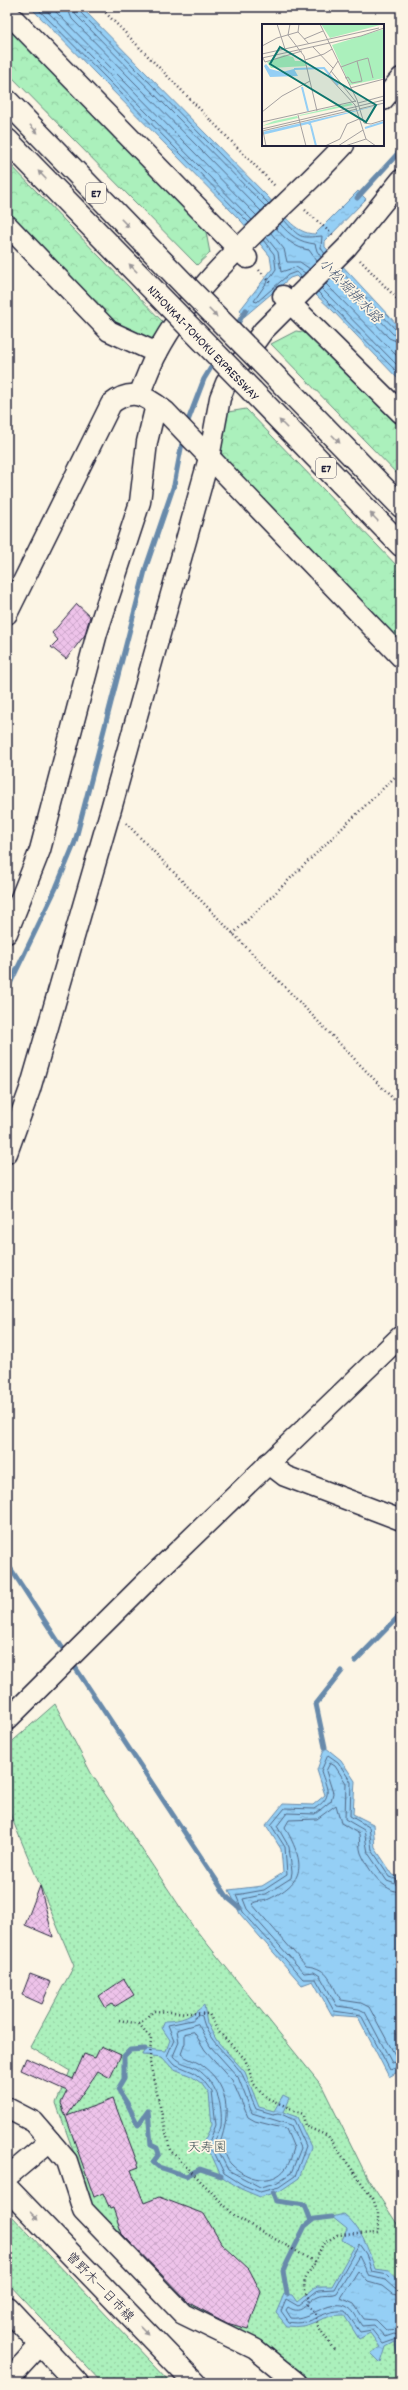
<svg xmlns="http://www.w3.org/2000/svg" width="408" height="2390" font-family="Dekko,'Klee One',sans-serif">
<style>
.grass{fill:url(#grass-dots);stroke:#66897c}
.forest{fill:url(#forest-crowns);stroke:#66897c}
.water{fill:url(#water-ripples);stroke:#678aab}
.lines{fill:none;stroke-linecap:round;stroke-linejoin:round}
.shore{stroke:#506785;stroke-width:1}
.stream{stroke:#678aab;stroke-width:5}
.building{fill:url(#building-cross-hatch);stroke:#22223b}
.minor-casing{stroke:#22223b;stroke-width:23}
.major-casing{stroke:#22223b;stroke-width:25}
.highway-casing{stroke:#22223b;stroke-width:25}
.path{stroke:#22223b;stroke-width:2.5;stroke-dasharray:1 3;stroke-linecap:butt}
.minor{stroke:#fcf5e5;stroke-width:20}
.major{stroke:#fcf5e5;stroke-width:22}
.highway{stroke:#fcf5e5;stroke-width:22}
.highway-bridge-casing{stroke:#22223b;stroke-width:25;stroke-linecap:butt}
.highway-bridge{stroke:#fcf5e5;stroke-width:22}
.oneway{fill:#9a9698}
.labels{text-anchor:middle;stroke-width:3.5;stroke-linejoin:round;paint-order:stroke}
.shield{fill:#fcf5e5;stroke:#63616e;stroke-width:1}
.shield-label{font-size:12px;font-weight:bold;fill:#22223b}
.street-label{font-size:13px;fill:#22223b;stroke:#fcf5e5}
.park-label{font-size:13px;fill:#44565b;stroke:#fcf5e5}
.water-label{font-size:14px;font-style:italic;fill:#445673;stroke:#fcf5e5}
.inset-river{fill:none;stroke:#95cff5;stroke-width:2}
.inset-road{fill:none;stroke:#a5a1a1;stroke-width:1}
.view{fill:#0f766e;fill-opacity:0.15;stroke:#0f766e;stroke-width:2}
.inset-edge{fill:none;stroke:#22223b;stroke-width:2}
</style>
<defs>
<pattern id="grass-dots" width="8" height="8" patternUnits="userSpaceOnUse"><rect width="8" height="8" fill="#abf0bc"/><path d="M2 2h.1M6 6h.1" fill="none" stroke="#93cea2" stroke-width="1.8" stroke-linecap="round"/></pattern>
<pattern id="forest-crowns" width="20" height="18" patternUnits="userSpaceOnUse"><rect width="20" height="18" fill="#abf0bc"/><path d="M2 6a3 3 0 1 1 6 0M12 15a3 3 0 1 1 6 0" fill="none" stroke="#93cea2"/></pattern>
<pattern id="water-ripples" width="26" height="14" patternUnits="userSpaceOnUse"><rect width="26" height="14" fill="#95cff5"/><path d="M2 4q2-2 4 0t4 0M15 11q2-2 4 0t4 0" fill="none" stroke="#80b1d3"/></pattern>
<pattern id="building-cross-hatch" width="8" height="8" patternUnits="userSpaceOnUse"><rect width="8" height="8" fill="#eec3ea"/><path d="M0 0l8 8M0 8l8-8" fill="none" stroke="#cca7ca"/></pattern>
</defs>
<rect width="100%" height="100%" fill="#fcf5e5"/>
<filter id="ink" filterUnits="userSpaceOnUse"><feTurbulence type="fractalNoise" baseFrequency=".025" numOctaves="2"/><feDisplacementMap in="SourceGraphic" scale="8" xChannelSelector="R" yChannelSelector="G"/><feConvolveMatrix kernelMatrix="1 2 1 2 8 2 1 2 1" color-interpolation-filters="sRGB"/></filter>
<g filter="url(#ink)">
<g class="grass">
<path d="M55 1704 91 1773 192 1925 322 2086 368 2179 401 2230V2383H313L251 2337 187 2308 96 2215 56 2103 70 2071 30 2047 74 1966 7 1807V1746Z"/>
<path d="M7 2211 10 2214 171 2383H102L7 2282Z"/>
</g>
<g class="forest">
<path d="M7 21 205 227 210 253 197 265 7 72Z"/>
<path d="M7 161 164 323 152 344 116 335 7 227Z"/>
<path d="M296 331 309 333 401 423V478L271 344Z"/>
<path d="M246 409 401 570V649L226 468 219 444 228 412Z"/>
</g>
<g class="water">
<path d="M30 7H81L268 197C281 211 294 234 315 234L358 191 366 199 325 241V247L401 329V382L333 311 296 276 290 278 245 316 240 310 272 269 270 256 242 222Z"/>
<path d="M325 1747 341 1760 355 1781 353 1814 373 1824 375 1848 393 1875 401 1878V2070L389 2077 358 2017 332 2015 313 1981 302 1985 240 1914 229 1890 262 1886 283 1873 281 1849 266 1825 283 1804 313 1805 325 1795 317 1770Z"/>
<path d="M204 2005 207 2023 217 2041 245 2072 259 2107 274 2111 283 2095 289 2098 283 2112 297 2117 311 2147 299 2178 280 2191 260 2197 241 2189 221 2176 212 2156 201 2147 212 2125 209 2094 201 2083 191 2076 172 2068 162 2057 142 2055 145 2049 166 2051 170 2040 162 2028 165 2021C182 2021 192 2016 204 2005Z"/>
<path d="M344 2214C360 2226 369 2250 375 2269L390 2271 401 2283V2356L397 2354 395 2342 386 2347 381 2363 371 2353 380 2347 370 2333 359 2339 344 2315C320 2314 312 2330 287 2326L276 2313 284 2294 292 2295 297 2302 317 2286H332L354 2247 342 2240 347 2229 332 2217Z"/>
</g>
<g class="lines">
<g class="shore">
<path d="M36 7 249 223"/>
<path d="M43 7 252 220"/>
<path d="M51 7 257 216"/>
<path d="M67 7 72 19 261 211"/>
<path d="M73 7 76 15 266 207"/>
<path d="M78 7 80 12 269 204"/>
<path d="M284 220C301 239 299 238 322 236L321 248 325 254"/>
<path d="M280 224C291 236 299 242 315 244L317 251 321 257"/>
<path d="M276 228C285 239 295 248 309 250L317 261"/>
<path d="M271 233 284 249 287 262H300L310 269"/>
<path d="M266 237 278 252 281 272 296 267 305 273"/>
<path d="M263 240 274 254 276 269 254 301 257 302 288 275 296 272 302 277"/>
<path d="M340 270 396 330 401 332"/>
<path d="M336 273 393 334 401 337"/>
<path d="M332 278 389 338 401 343"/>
<path d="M326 284 401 360"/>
<path d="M321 288 401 369"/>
<path d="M318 292 401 376"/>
<path d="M401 1881 390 1877 372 1850 369 1827 350 1816 351 1782 338 1762 328 1755 321 1771C327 1790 334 1796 314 1809L285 1808 271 1825 285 1847 287 1875 264 1890 236 1895 243 1912 303 1979H316L334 2011 361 2015 390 2070 401 2066"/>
<path d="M401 1886 387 1881 368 1853 364 1830 345 1819 346 1783 335 1766 330 1763 326 1771 333 1793 331 1801 315 1814 287 1813 277 1826 289 1847 292 1872 291 1878 266 1894 243 1899 247 1909 304 1973 314 1972 320 1976 337 2006 359 2009 365 2012 392 2063 401 2061"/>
<path d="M401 1892C383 1892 368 1869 361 1853 359 1848 360 1840 359 1834L341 1823 336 1805 317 1819 289 1820 285 1827C303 1861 309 1880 269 1899 264 1902 256 1900 252 1904L306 1966C330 1968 330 1983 341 2000L361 2003 369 2007 395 2055H401"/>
<path d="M199 2015 202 2016C207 2042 228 2053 242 2074 248 2084 250 2098 256 2109L273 2114 279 2113 294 2120 306 2146 295 2176 279 2187 260 2192 243 2185 224 2173 215 2154 207 2147 216 2125 212 2092 203 2080 193 2072 174 2064 167 2056 174 2040 168 2025 192 2020Z"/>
<path d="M198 2024 210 2046 238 2077 252 2113 291 2125 301 2148 291 2173 276 2183 260 2187 228 2170 219 2152 213 2146C214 2139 220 2133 221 2126 223 2103 216 2082 197 2069 190 2064 179 2064 173 2056L179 2042 177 2030Z"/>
<path d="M194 2032 205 2050 232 2080 248 2117 255 2121 286 2129 294 2148C292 2154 290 2163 286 2168 272 2187 246 2179 232 2165 226 2160 225 2150 220 2143 231 2112 229 2084 200 2064 194 2060 186 2059 181 2054L185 2043V2034Z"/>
<path d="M401 2285 397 2284 388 2275 372 2272 366 2254 359 2244 334 2289 318 2290 298 2306 286 2299 281 2311 289 2322C311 2327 321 2309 345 2311L360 2332 372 2330 383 2344 397 2339 401 2352"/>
<path d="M401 2290 395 2289 385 2280 369 2276 359 2256 337 2293C331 2296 324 2293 318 2296 306 2301 303 2317 288 2307L286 2310 291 2318C308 2321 333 2296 349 2308 355 2312 358 2321 362 2326L374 2325 385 2337 394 2334 401 2336"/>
<path d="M401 2296 392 2294 382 2286 368 2282 358 2271 341 2298 354 2304 364 2319 376 2320 386 2330 401 2329"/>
</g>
<g class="stream">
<path d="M357 198 401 150"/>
<path d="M235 328 246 310"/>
<path d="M186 426 204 379 215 361"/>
<path d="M7 990 56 888 75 842 146 567 174 485 183 438"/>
<path d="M7 1563 67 1655"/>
<path d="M71 1661 228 1898 240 1908"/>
<path d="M355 1661 401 1614"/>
<path d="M325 1747 316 1704 342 1671"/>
<path d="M145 2049 130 2050 124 2056V2079L118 2089 127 2103 138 2125 148 2111 151 2145 157 2148 159 2154 153 2162 159 2167 186 2176 200 2169 221 2176"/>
<path d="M273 2193 276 2201 305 2205 311 2221"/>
<path d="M287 2294 283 2271 305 2226 314 2219 332 2217"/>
</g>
</g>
<g class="building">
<path d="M77 604 90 616 85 635 66 659 51 647 58 640 52 633Z"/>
<path d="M40 1886 53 1937 25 1925Z"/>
<path d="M30 1974 51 1982 42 2004 22 1995Z"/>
<path d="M124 1979 134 1995 114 2007 112 2004 106 2008 99 1996Z"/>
<path d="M101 2046 121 2055 110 2078 98 2071 67 2116 113 2099 139 2167 131 2170 144 2203 159 2197 204 2214 221 2243 249 2269 261 2292 248 2329 227 2323 189 2303 122 2234 113 2208 110 2209 103 2193 94 2197 61 2103 67 2091 21 2070 26 2058 73 2079 84 2054 95 2058Z"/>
</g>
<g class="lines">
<g class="minor-casing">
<g id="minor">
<path d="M7 12 247 258"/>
<path d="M383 100 401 78"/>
<path d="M7 225 109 331 157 353"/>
<path d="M283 296 401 413"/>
<path d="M139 395C145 381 150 366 157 353 200 271 283 212 344 145"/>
<path d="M7 614 111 404C132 387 146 396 165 411L401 657"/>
<path d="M7 933 40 850 97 633 140 502 147 442 156 405"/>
<path d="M7 1153 30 1089 111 809 209 458 220 398 226 383 263 331 347 247 401 180"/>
<path d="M268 1463 285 1476 401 1520"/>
<path d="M7 1720 152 1576 401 1336"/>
<path d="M7 2108 34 2122 67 2161 83 2210 183 2314 255 2349 297 2383"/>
<path d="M7 2177 50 2141"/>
<path d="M7 2381 41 2344"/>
</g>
</g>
<g class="major-casing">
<g id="major">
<path d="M7 2188 195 2383"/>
<path d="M7 2308 77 2383"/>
</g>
</g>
<g class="highway-casing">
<g id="highway">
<path d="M7 101 186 286"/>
<path d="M7 140 169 306"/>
<path d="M270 371 401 506"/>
<path d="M252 391 401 545"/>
</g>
</g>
<g class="path">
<path d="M100 7 276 187"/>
<path d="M305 210 333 235"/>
<path d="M360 260 401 303"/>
<path d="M259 270 272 284"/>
<path d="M126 823 401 1107"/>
<path d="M233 934 401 771"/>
<path d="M119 2020 139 2024 151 2038 150 2063 170 2150 235 2216 315 2262C307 2277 299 2282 309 2299L308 2305 315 2313 318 2326 334 2350"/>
<path d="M139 2024 154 2011 209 2014 218 2031 245 2059 254 2084 267 2098 303 2114 305 2126 328 2136 373 2199 378 2212V2233L337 2235 323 2244 315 2262"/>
</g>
<use href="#minor" class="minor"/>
<use href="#major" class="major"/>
<use href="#highway" class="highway"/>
<g class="highway-bridge-casing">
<g id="highway-bridge">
<path d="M186 286 270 371"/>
<path d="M169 306 252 391"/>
</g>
</g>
<use href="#highway-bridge" class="highway-bridge"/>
</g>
<defs><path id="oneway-solid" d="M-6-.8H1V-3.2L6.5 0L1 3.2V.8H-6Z"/></defs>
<g class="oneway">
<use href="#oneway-solid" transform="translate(34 129) rotate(46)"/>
<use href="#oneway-solid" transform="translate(42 175) rotate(-134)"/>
<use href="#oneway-solid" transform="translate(125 223) rotate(46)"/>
<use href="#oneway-solid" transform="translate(133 268) rotate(-134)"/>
<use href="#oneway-solid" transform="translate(213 313) rotate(45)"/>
<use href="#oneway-solid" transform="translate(283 424) rotate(-134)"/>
<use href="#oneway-solid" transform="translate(336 439) rotate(46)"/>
<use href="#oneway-solid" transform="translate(374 517) rotate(-134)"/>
<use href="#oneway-solid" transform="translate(34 2216) rotate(46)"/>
<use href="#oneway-solid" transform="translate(144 2330) rotate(46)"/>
</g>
</g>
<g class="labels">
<g class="shield">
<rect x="86" y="183" width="20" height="20" rx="3"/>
<rect x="316" y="458" width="20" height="20" rx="3"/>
</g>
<g class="shield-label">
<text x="96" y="197">E7</text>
<text x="326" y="472">E7</text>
</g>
<g class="street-label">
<text transform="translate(204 342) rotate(46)" y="5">NIHONKAI-TOHOKU EXPRESSWAY</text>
<text transform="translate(101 2286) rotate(46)" y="5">曽野木一日市線</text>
</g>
<g class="park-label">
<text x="207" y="2151">天寿園</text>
</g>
<g class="water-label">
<text transform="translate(351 290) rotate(46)" y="5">小松堀排水路</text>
</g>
</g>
<g transform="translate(262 24)">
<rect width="122" height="122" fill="#fcf5e5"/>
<path d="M59 0H122L68 14ZM122 5V54L88 61 70 21ZM22 31 31 33 33 37H43L44 42 9 44 5 38Z" fill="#abf0bc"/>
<path d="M89 79 91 81 37 92 38 91ZM35 92 36 94 0 102 12 97Z" fill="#abf0bc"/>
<path d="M64 0H89L74 8Z" fill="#abf0bc"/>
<path d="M4 40 8 45 20 48 32 45 36 52 8 53 2 42ZM122 80 49 99 50 103 46 100 0 111V108Z" fill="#95cff5"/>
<path class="inset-river" d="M32 45 62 44 76 61M40 63 46 87M49 102 54 122M103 104 122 98"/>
<path class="inset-road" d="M15 0 23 25M28 0 26 11 42 32 55 87M37 0 36 8 47 20M58 0 95 76 102 99 109 100 122 96M42 15 61 7M0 22 15 14 36 8M51 23 71 44M0 30 117 4M0 34 99 12 122 4M1 34 3 38 40 27M43 36 62 30 70 25M76 37 66 52 93 81 104 115 114 122M95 37 106 34 111 54M79 43 95 37 100 57 90 59 86 53 83 54M69 47 94 78M88 64 122 55M96 79 122 72M97 85 122 79M0 88 20 72 48 57M36 91 44 122M0 98 94 77M0 105 122 76M0 107 95 85M1 107 4 122M63 122 78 115 85 100 97 95M76 122 101 106M83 122 104 115"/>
<path class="view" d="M18 23 114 81 104 98 8 40Z"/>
<rect width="122" height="122" class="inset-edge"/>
</g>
<rect width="408" height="2390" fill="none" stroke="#fcf5e5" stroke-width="24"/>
<rect x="12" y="12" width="384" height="2366" fill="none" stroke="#22223b" stroke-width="1.5" filter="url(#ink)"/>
</svg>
